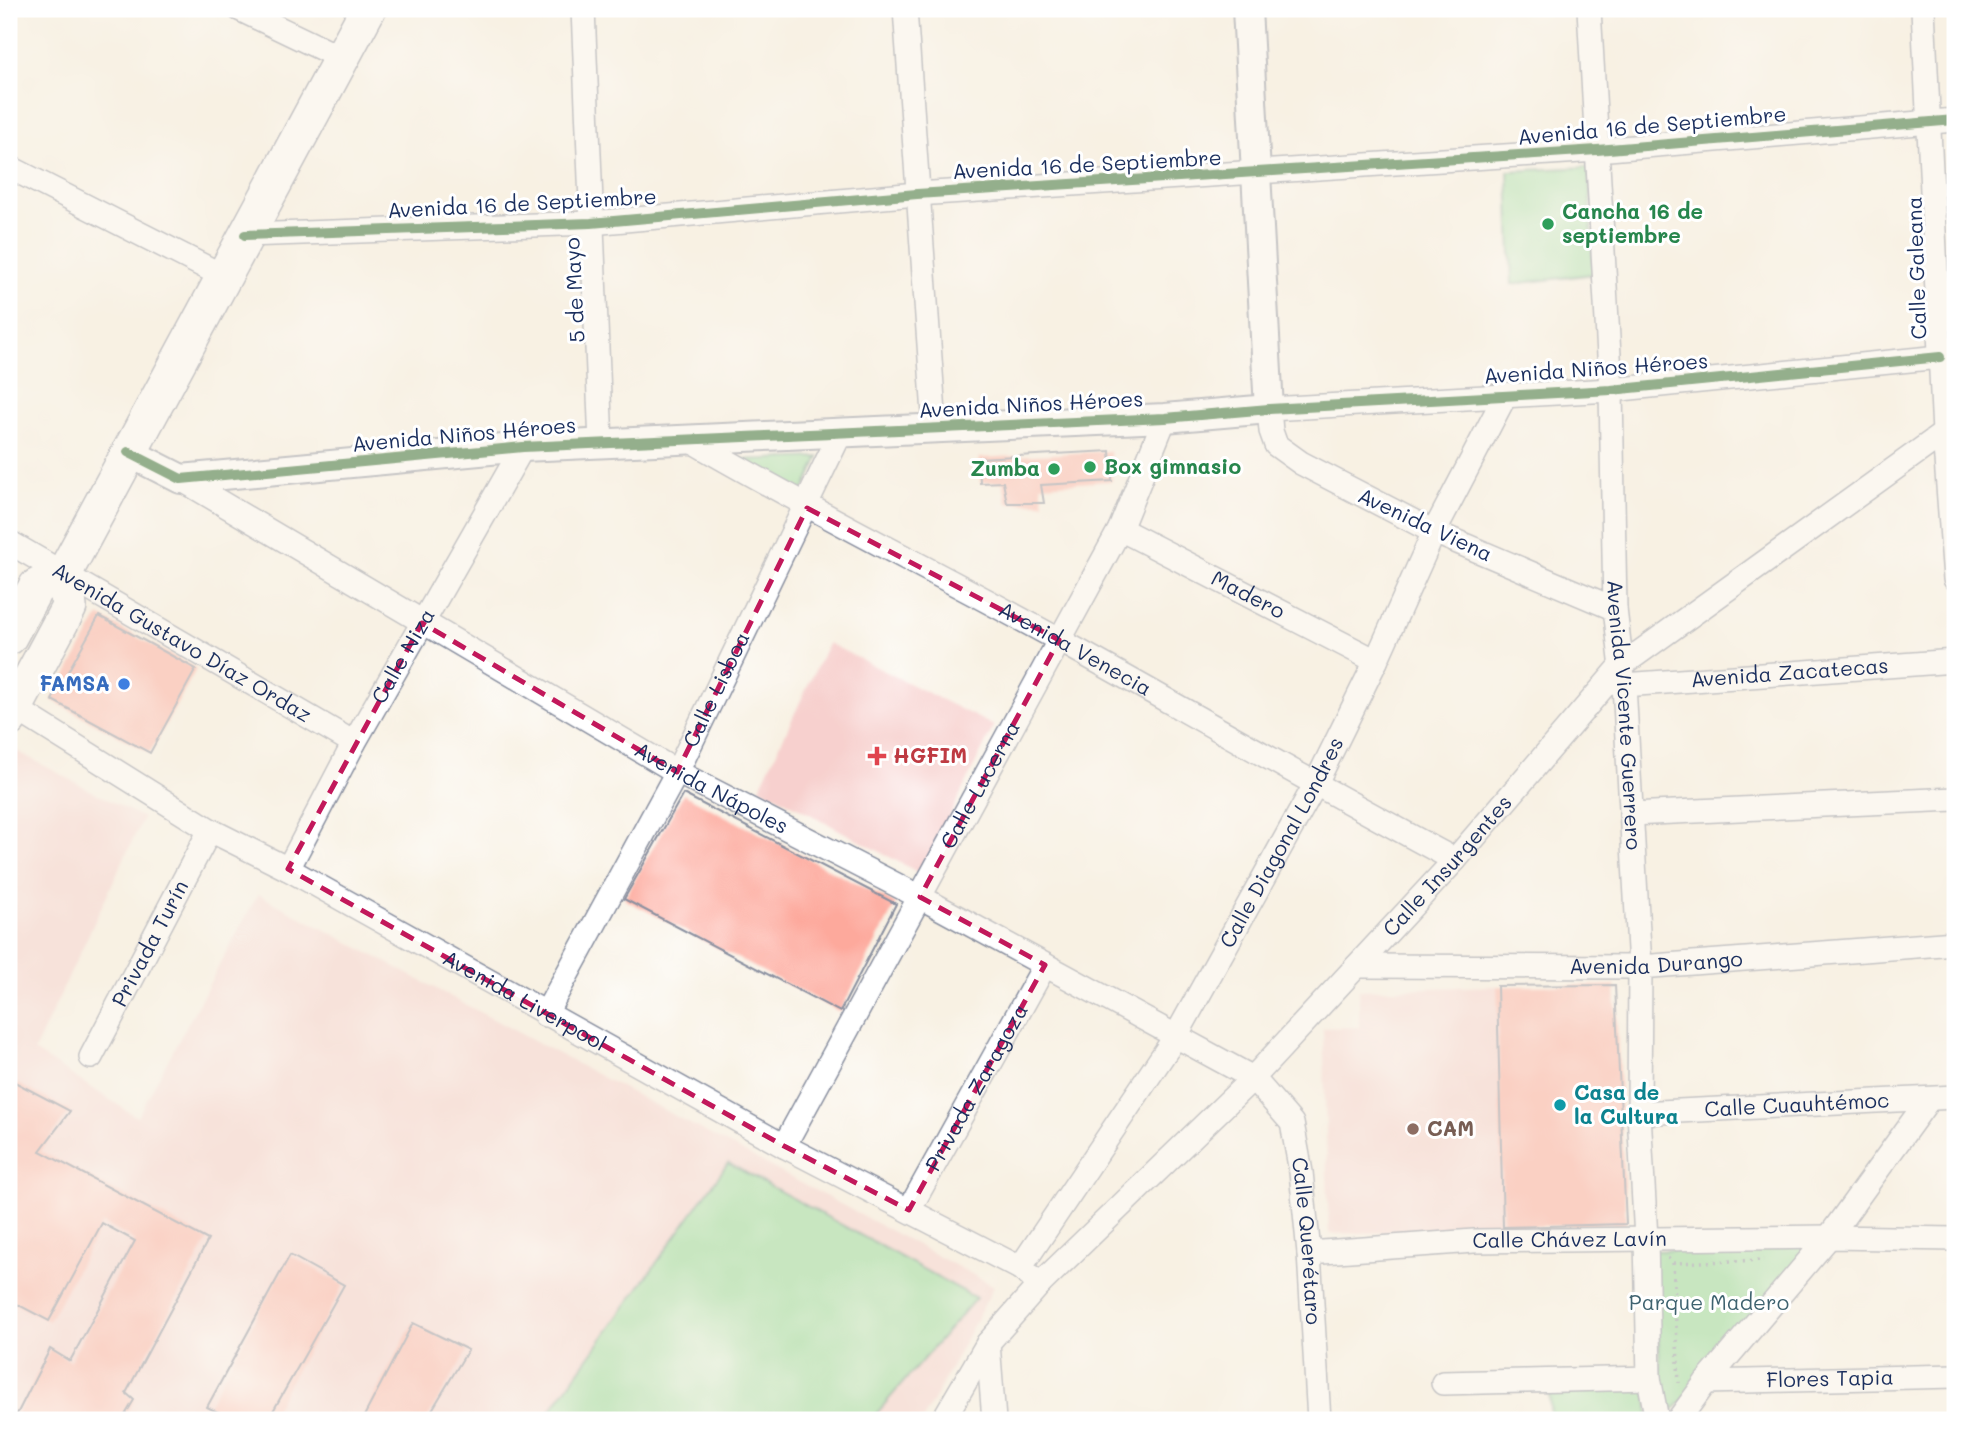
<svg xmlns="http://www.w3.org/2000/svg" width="1964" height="1429" font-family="Mali,sans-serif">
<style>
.built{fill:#f7d0ce}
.green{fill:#8fda96;stroke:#55847a;stroke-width:2}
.building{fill:#fda99c}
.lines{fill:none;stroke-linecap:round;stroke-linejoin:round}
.minor-casing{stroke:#8a90a0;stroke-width:26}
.tertiary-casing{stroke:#8a90a0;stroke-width:32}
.primary-casing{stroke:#8a90a0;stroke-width:38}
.path{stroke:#8a90a0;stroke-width:3.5;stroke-dasharray:2 5;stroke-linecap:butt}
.minor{stroke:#fff;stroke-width:23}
.tertiary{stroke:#fff;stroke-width:28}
.primary{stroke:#fff;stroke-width:35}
.cycleway-casing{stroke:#fff;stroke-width:15}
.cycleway{stroke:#1b5e20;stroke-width:10}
.marked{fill:none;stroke:#c2185b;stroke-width:5;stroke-dasharray:14 9;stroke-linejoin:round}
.leisure-dot{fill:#2e9e5b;stroke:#fff;stroke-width:2.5}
.shop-dot{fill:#3f7fe0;stroke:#fff;stroke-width:2.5}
.health-dot{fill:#e0444e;stroke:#fff;stroke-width:2.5}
.culture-dot{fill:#0f9aa8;stroke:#fff;stroke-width:2.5}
.education-dot{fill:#8d6e63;stroke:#fff;stroke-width:2.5}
.labels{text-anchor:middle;stroke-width:6;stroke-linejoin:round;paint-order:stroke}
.street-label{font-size:21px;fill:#1b2f5e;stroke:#fff}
.leisure-label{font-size:21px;font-weight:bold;fill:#27864d;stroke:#fff;text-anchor:start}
.shop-label{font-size:21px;font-weight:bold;fill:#366cbe;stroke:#fff;text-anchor:end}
.health-label{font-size:21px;font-weight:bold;fill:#be3a42;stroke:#fff;text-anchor:start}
.culture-label{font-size:21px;font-weight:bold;fill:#0d838f;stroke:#fff;text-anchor:start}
.education-label{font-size:21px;font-weight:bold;fill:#785e54;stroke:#fff;text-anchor:start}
.park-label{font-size:21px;fill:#3e626f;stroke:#fff}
</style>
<rect width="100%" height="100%" fill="#fff"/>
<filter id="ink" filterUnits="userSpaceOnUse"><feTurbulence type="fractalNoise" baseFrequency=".0143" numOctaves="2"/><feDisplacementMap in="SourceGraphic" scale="14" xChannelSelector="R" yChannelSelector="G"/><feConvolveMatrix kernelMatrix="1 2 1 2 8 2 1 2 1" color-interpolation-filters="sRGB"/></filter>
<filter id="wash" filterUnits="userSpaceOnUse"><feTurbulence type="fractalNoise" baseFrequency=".00686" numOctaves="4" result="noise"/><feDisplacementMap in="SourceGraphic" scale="28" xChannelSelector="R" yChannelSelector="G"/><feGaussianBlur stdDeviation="1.57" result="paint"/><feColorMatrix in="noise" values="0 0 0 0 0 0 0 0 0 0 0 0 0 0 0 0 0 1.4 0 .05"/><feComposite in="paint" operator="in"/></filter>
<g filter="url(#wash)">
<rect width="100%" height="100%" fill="#f8f1e3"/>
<g class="built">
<path d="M828 643 994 726 921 874 760 787Z"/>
<path d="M9 747 143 818 34 1051 137 1117 258 894 994 1286 923 1420H9Z"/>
<path d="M1497 986 1503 1229 1329 1234 1323 1028 1359 1027V990Z"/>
</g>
<g class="green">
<path d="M1589 167 1593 274 1512 284 1508 171Z"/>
<path d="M819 457 801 497 736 460Z"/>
<path d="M728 1163 976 1298 871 1420H544Z"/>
<path d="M1831 1244 1664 1420 1652 1251Z"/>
<path d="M1645 1386 1650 1420H1551L1549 1392Z"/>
</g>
<g id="blocks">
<g class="building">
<path d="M1110 451 1112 481 1041 485 1044 503H1007L1003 482 980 483 979 458Z"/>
<path d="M99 616 196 669 150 753 52 700Z"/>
<path d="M683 794 896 904 840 1012 624 899Z"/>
<path d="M1615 985 1626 1224 1503 1227 1497 986Z"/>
<path d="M9 1079 70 1111 40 1151 208 1240 126 1393 134 1400 122 1420H14L50 1349 70 1361 135 1241 102 1223 49 1321 9 1300Z"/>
<path d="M290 1255 344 1285 268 1420H234L207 1407Z"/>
<path d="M413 1323 468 1350 426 1420H362Z"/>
</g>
</g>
</g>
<g filter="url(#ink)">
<use href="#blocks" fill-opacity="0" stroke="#8a90a0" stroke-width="2"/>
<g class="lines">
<g class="minor-casing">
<g id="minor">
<path d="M239 9 341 58"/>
<path d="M583 9 601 444"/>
<path d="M905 9 935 428"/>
<path id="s1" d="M1589 9 1611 390 1615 609 1624 685 1640 967 1639 1113 1646 1239 1649 1378 1657 1420"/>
<path d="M1923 9 1944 433 1955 579"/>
<path d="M9 167 223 276"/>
<path d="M245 235 591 223 917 194 1597 150 1955 120"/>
<path id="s2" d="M692 441C813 512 938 573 1061 641 1192 714 1322 789 1455 860"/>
<path id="s3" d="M181 479 677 772 920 897 1253 1078 1292 1123 1301 1172 1309 1253 1319 1420"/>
<path id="s4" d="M1120 529 1376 661"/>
<path id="s5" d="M9 542 354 743"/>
<path d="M1615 609 1434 532 1301 463 1276 445 1271 431 1269 409 1611 390 1940 357"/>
<path id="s6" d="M1624 685 1955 661"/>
<path id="s7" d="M15 708 210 830 288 869 784 1146 1020 1268 1040 1284"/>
<path d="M1631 814 1955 799"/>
<path id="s8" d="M288 869 354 743 523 447"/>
<path id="s9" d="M1357 966 1640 967 1955 943"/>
<path id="s10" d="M545 1015 677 772 840 434"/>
<path id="s11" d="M91 1057 210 830"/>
<path id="s12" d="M1639 1113 1955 1097"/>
<path id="s13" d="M784 1146 1120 529 1165 418"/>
<path id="s14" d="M909 1210 1045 965"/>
<path id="s15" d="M1309 1253 1474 1241 1829 1237 1955 1239"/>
<path id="s16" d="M1020 1268 1176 1036 1315 785 1376 661 1434 532 1506 394"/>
<path d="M988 1343 994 1420"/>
<path id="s17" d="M1706 1382 1955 1376"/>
<path d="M1443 1383 1649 1378"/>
<path id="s18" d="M943 1420 988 1343 1040 1284 1253 1078 1455 860 1622 665 1944 433"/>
<path d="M1678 1420 1706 1382 1829 1237 1929 1099"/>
</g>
</g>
<g class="tertiary-casing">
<path id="tertiary" d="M128 452 181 479 523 447 1165 418 1269 409 1247 9"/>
</g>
<g class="primary-casing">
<g id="primary">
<path d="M9 637 36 587 65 572 368 9"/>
<path d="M9 719 69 607 65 572"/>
</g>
</g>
<g class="path">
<path d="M1668 1258 1673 1263 1764 1260"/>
<path d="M1673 1263 1679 1383"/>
</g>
<use href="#minor" class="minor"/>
<use href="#tertiary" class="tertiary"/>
<use href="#primary" class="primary"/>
<g class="cycleway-casing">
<g id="cycleway">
<path d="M245 235 591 223 917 194 1597 150 1955 120"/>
<path d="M128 452 181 479 523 447 1165 418 1269 409 1611 390 1940 357"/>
</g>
</g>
<use href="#cycleway" class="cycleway"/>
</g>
</g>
<path d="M0 0H1964V1429H0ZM807 508 1059 640 920 897 1045 965 909 1210 784 1146 288 869 422 623 677 772Z" fill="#f8f1e3" fill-opacity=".55" fill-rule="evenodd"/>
<path class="marked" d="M807 508 1059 640 920 897 1045 965 909 1210 784 1146 288 869 422 623 677 772Z"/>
<g class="leisure-dot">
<circle cx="1548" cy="224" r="7"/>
<circle cx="1090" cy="467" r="7"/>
<circle cx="1054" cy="469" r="7"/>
</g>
<circle class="shop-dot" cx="124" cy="684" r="7"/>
<path class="health-dot" d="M873.5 745.5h7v7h7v7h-7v7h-7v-7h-7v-7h7z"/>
<circle class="culture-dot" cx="1560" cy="1105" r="7"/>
<circle class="education-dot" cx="1413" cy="1129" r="7"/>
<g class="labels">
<g class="street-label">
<text transform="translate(1652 126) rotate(-5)" y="7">Avenida 16 de Septiembre</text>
<text transform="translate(1087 165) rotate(-3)" y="7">Avenida 16 de Septiembre</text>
<text transform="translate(522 204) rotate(-3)" y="7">Avenida 16 de Septiembre</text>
<text transform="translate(1917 268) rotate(-92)" y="7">Calle Galeana</text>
<text transform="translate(575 290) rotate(-93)" y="7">5 de Mayo</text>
<text transform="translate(1596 369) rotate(-4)" y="7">Avenida Niños Héroes</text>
<text transform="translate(1031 405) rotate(-3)" y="7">Avenida Niños Héroes</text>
<text transform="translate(464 435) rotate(-5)" y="7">Avenida Niños Héroes</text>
<text transform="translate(1425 525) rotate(25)" y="7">Avenida Viena</text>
<text dy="7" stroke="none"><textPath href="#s4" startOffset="144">Madero</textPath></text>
<text dy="7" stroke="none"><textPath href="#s5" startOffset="200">Avenida Gustavo Díaz Ordaz</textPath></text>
<text dy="7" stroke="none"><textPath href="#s2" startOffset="436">Avenida Venecia</textPath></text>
<text dy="7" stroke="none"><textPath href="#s8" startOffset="242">Calle Niza</textPath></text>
<text dy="7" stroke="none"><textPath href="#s6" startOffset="166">Avenida Zacatecas</textPath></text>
<text dy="7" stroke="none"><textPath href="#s10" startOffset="368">Calle Lisboa</textPath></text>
<text dy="7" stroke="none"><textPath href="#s1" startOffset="707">Avenida Vicente Guerrero</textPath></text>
<text dy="7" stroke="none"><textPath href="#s13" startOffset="411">Calle Lucerna</textPath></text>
<text dy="7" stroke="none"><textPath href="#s3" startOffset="614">Avenida Nápoles</textPath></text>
<text dy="7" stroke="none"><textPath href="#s16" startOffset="500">Calle Diagonal Londres</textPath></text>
<text dy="7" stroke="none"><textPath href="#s18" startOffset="752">Calle Insurgentes</textPath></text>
<text dy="7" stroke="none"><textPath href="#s11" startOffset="128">Privada Turín</textPath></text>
<text dy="7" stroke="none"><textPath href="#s9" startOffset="299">Avenida Durango</textPath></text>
<text dy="7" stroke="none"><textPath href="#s7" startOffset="588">Avenida Liverpool</textPath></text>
<text dy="7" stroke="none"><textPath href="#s14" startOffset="140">Privada Zaragoza</textPath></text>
<text dy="7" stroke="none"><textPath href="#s12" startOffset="158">Calle Cuauhtémoc</textPath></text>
<text dy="7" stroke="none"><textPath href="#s15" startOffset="261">Calle Chávez Lavín</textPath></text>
<text dy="7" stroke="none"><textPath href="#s3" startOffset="1407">Calle Querétaro</textPath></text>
<text dy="7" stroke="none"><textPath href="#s17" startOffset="124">Flores Tapia</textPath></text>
</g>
<g class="leisure-label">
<text x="1562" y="219">Cancha 16 de<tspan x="1562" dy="24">septiembre</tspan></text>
<text x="1104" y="474">Box gimnasio</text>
<text x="1040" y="476" text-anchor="end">Zumba</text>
</g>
<g class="shop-label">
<text x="110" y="691">FAMSA</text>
</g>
<g class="health-label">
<text x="893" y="763">HGFIM</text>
</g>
<g class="culture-label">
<text x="1574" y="1100">Casa de<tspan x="1574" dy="24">la Cultura</tspan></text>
</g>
<g class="education-label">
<text x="1427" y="1136">CAM</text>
</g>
<g class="park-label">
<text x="1709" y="1310">Parque Madero</text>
</g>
</g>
<rect width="1964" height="1429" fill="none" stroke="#fff" stroke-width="35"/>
</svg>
